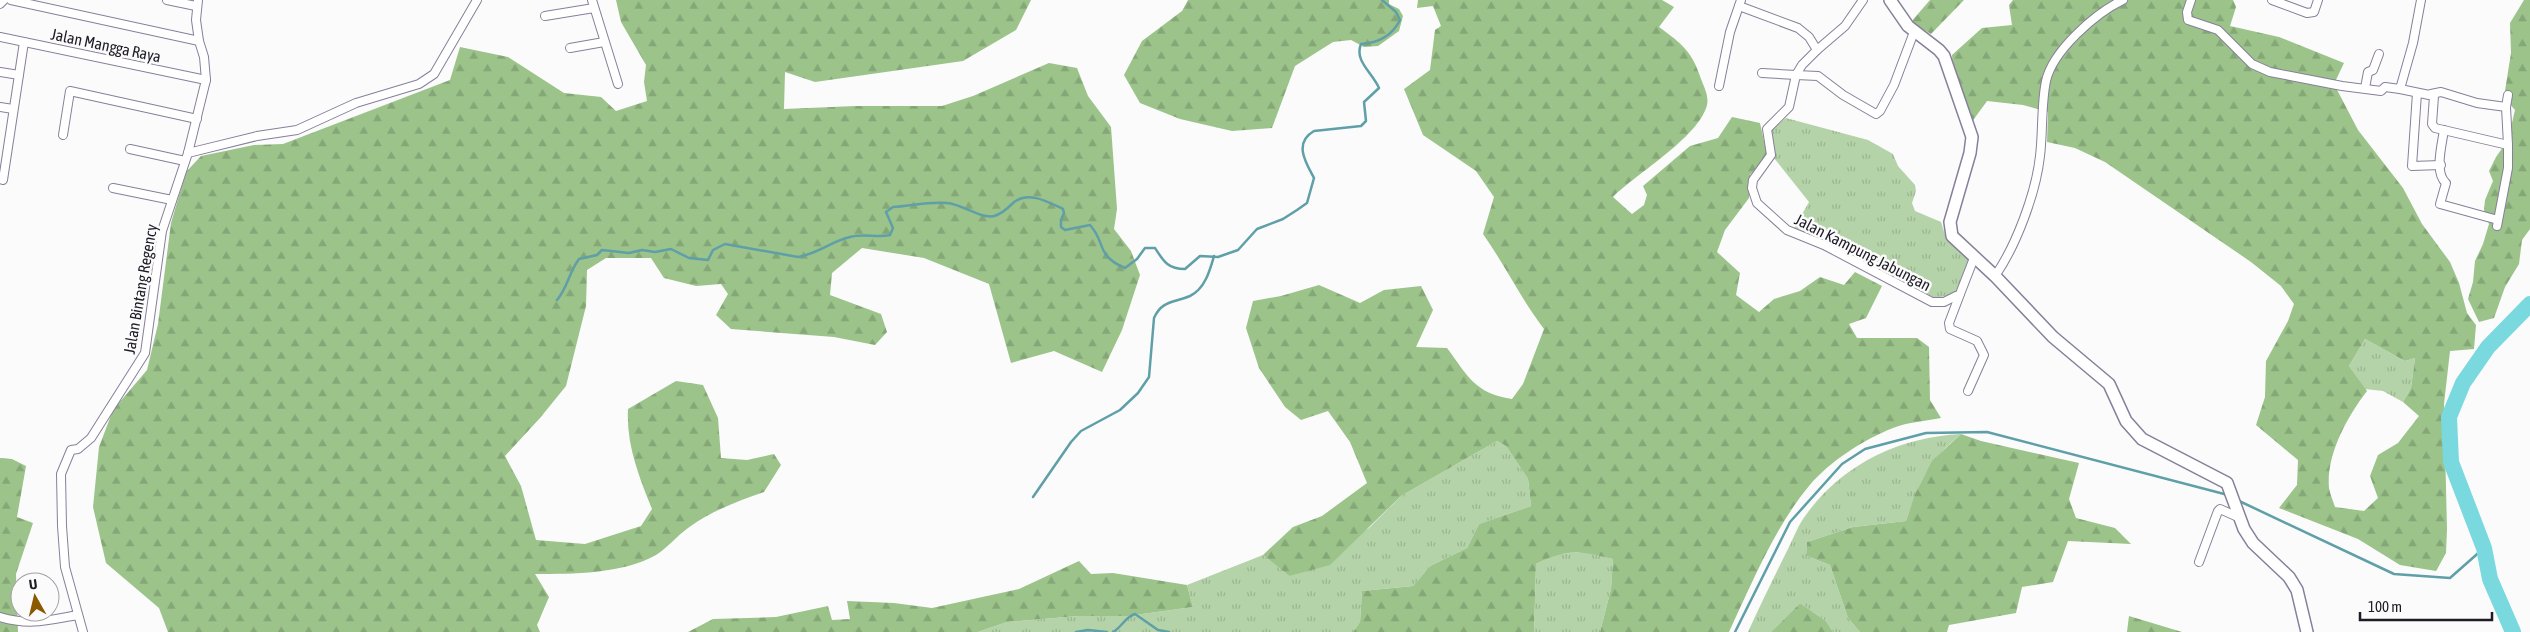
<svg xmlns="http://www.w3.org/2000/svg" width="2530" height="632" font-family="'Asap Condensed',sans-serif">
<style>
.grass{fill:url(#grass-tufts)}
.forest{fill:url(#forest-firs);fill-rule:evenodd}
.lines{fill:none;stroke-linecap:round;stroke-linejoin:round}
.stream{stroke:#5f9fa8;stroke-width:2.5}
.river{stroke:#7ad8df;stroke-width:16}
.street-casing{stroke:#887f9a;stroke-width:10}
.secondary-casing{stroke:#887f9a;stroke-width:14}
.street{stroke:#fff;stroke-width:8}
.secondary{stroke:#fff;stroke-width:11}
.labels{text-anchor:middle;stroke-width:5;stroke-linejoin:round;paint-order:stroke}
.street-label{font-size:16px;fill:#1f1b26;stroke:#fbfbfb}
</style>
<defs>
<pattern id="grass-tufts" width="24" height="20" patternUnits="userSpaceOnUse" patternTransform="scale(1.25)"><rect width="24" height="20" fill="#b4d3a8"/><path d="M3 7l-1-3M5 7V3M7 7l1-3M15 17l-1-3M17 17v-4M19 17l1-3" fill="none" stroke="#9ab590"/></pattern>
<pattern id="forest-firs" width="22" height="20" patternUnits="userSpaceOnUse" patternTransform="scale(1.25)"><rect width="22" height="20" fill="#9bc38a"/><path d="M5 1l3.5 6h-7zM16 11l3.5 6h-7z" fill="#85a777"/></pattern>
</defs>
<rect width="100%" height="100%" fill="#fbfbfb"/>
<g class="grass">
<path d="M1786 118 1868 140 1893 154 1898 166 1915 185 1916 191 1912 203 1915 211 1941 222 1946 238 1970 259 1956 294 1935 298 1826 241 1793 230 1809 202 1774 158 1770 130Z"/>
<path d="M2365 339 2405 361 2415 358 2411 388 2403 402 2383 391 2365 389 2349 366Z"/>
<path d="M1961 434C1928 462 1920 480 1906 521L1853 527 1807 542V556L1830 565 1848 618 1860 632H1833L1826 621 1800 603 1771 632H1748C1761 604 1774 577 1788 549 1793 539 1797 528 1803 519 1839 466 1898 437 1961 434Z"/>
<path d="M1497 441 1506 446 1528 479 1531 506 1479 524 1467 548 1430 566 1413 586 1362 591 1360 622 1353 632H978L1007 622 1079 616H1128L1193 607 1187 585 1263 555 1289 576 1369 528 1401 496Z"/>
<path d="M1585 552 1613 559 1611 589 1600 632H1534L1536 564 1557 554Z"/>
</g>
<g class="forest">
<path d="M616 0H1031L1016 30 963 61 815 82 785 72 784 109 856 106H942L973 96 1049 63 1077 68 1088 96 1111 127 1117 209 1114 229 1131 251 1140 275 1122 330 1102 372 1054 351 1011 363 989 284 924 258 862 248 832 273 830 295 881 314 887 332 875 345 834 337 731 329 716 315 728 294 721 284 696 286 664 278 651 258H606L587 270 586 306 566 386 540 418 505 456 521 486 536 540 585 544 641 526 652 509C639 477 626 444 628 409L676 381 703 385 718 418 721 458 747 460 774 454 781 465 764 492C738 501 711 511 688 528 677 536 667 548 656 555 623 574 572 574 535 574L549 597 537 625 540 632H168L159 608 106 563 93 507 99 447 113 410 147 370 158 324 171 223 186 172 201 156 254 145 283 144 450 80 460 47 508 57 564 93 601 97 616 111 647 101 644 82 646 65 621 22Z"/>
<path d="M1188 0H1389V4L1399 9 1403 16 1399 31 1378 46 1364 47 1351 40 1333 42 1295 66 1272 128 1232 131 1180 119 1140 103 1124 75 1142 41 1182 11Z"/>
<path d="M1418 0H1662L1674 7 1659 27C1682 44 1692 51 1701 79 1704 87 1709 96 1707 105 1699 137 1637 173 1613 197L1632 214 1644 205 1647 195 1643 186 1690 146 1718 138 1732 117 1760 123 1767 155 1750 175 1749 198 1725 230 1717 252 1740 273 1736 295 1759 312 1774 299 1800 291 1820 277 1844 285 1855 272 1882 286 1866 318 1849 324 1857 338H1917L1929 347 1930 400 1941 418C1926 421 1908 422 1893 428 1863 440 1830 461 1809 486 1776 525 1751 585 1729 632H1600L1611 589 1613 559C1580 551 1567 548 1536 564L1534 632H1353L1360 622 1362 591 1413 586 1430 566 1467 548 1479 524 1531 506 1528 479 1506 446 1497 441 1401 496 1330 565 1289 576 1263 555 1293 527 1322 516 1367 483 1350 442 1328 411 1301 420 1285 407 1259 368 1246 328 1253 301 1281 296 1319 285 1360 303 1384 290 1421 286 1433 310 1416 347 1447 348C1468 376 1474 393 1512 399L1523 384 1544 329C1521 299 1505 265 1483 234L1494 197 1476 171 1423 135 1404 89 1430 70 1435 30 1441 26 1433 6 1417 8Z"/>
<path d="M1930 0H1964L1931 34 1911 22Z"/>
<path d="M2013 0H2233L2236 7 2230 26 2279 37 2344 63 2334 84 2358 130 2403 188 2422 224 2450 262 2459 283 2467 313 2476 325 2474 349 2450 351 2444 404 2447 529 2446 553 2436 571 2400 565 2358 539 2279 508 2297 485 2298 460 2256 425 2265 397 2266 361 2288 321 2294 304 2281 286 2251 262 2105 162 2075 148 2047 142 2048 112 2023 105 1987 101 1971 123 1953 71 1952 55 1982 28 2012 25 2009 5ZM2365 339 2405 361 2415 358 2411 388 2403 402 2419 416 2398 443 2378 455 2370 476 2378 498 2364 511 2335 507C2333 501 2330 494 2329 488 2326 455 2347 417 2367 391L2349 366Z"/>
<path d="M2524 0H2530V229L2522 240 2519 264 2505 287 2494 318 2479 322 2468 299 2473 282 2475 261 2483 244 2489 224 2484 210 2485 200 2493 181 2489 171 2496 157 2508 140 2515 110 2504 97 2511 53 2510 23Z"/>
<path d="M1961 434 1981 441 2079 463 2069 499 2076 518 2115 528 2131 544 2068 541 2053 582 2022 587 2016 613 1949 625 1947 632H1860L1848 618 1830 565 1807 556V542L1853 527 1906 521 1915 494 1932 461Z"/>
<path d="M0 458 12 459 26 466 17 517 33 523 16 574 18 632H0Z"/>
<path d="M1079 561 1091 574 1113 573 1187 585 1193 607 1128 616H1079L1007 622 978 632H688L713 619 776 617 828 606 832 620 850 619 847 601 894 603 932 608 1019 589Z"/>
<path d="M1800 603 1826 621 1833 632H1771Z"/>
<path d="M2129 616 2182 632H2127Z"/>
</g>
<g class="lines">
<g class="stream">
<path d="M557 300C568 287 569 272 579 259L597 255 602 250 629 253 642 250 655 252 671 249 689 258 708 260 713 250 725 244 798 257C817 254 832 241 850 237 863 233 877 238 890 235L893 228 886 212 893 207C910 206 930 201 947 203 962 204 980 219 994 216 1002 214 1008 208 1013 203 1028 190 1048 202 1063 209L1064 213 1061 220V227L1065 230 1090 225C1107 244 1095 255 1125 268L1137 259 1145 248H1155C1164 262 1168 269 1185 269L1200 256 1218 257 1238 250 1257 229 1283 219 1297 210 1307 203 1314 178C1306 163 1293 143 1314 131L1361 126 1366 121 1364 102 1379 88C1372 72 1354 61 1361 44 1378 43 1392 36 1400 20L1396 12 1382 0"/>
<path d="M1033 497 1071 442 1081 431 1120 410 1138 393 1149 377 1154 318C1162 300 1174 303 1190 296 1205 289 1210 270 1214 256"/>
<path d="M2237 500 2394 574 2450 578 2484 548"/>
<path d="M1076 632 1088 630 1107 632"/>
<path d="M1113 632C1122 627 1125 617 1135 614L1158 630 1169 632"/>
<path d="M1735 632 1790 522 1842 464 1865 449 1926 433 1987 432 2228 495"/>
</g>
<path class="river" d="M2513 632 2490 579 2484 548 2451 462 2449 417 2463 383 2488 347 2530 304"/>
<g class="street-casing">
<g id="street">
<path d="M11 0 199 41 204 57 206 80 188 153 162 231 145 353 91 438 78 449 71 450 61 474 62 526 65 567 83 632"/>
<path d="M167 0 196 6"/>
<path d="M198 0 196 20 199 41"/>
<path d="M592 0 618 84"/>
<path d="M2191 0 2187 12 2188 20 2218 30 2252 64 2270 72 2342 86 2381 91 2385 87 2400 89"/>
<path d="M2272 0 2307 13 2314 12 2318 0"/>
<path d="M2421 0 2413 43 2400 89 2434 96 2432 124 2435 128 2508 145V168L2497 226"/>
<path d="M0 4 4 0"/>
<path d="M1739 6 1798 28 1809 37 1817 50 1802 65 1796 75 1762 73"/>
<path d="M545 16 594 8"/>
<path d="M1914 32 1894 85 1880 111 1876 114 1843 95 1818 76 1796 75 1789 107 1767 129 1771 155 1753 180 1752 188 1757 203 1787 230 1824 245 1932 302H1944L1960 294 1974 258"/>
<path d="M0 37 206 80"/>
<path d="M570 48 604 42"/>
<path d="M1817 50 1845 26 1863 0"/>
<path d="M0 72 19 75"/>
<path d="M1719 86 1730 32 1741 0"/>
<path d="M2365 88 2368 72 2373 70 2379 54"/>
<path d="M2417 93 2412 166 2441 165"/>
<path d="M2431 94 2441 92 2477 103 2506 107 2508 145"/>
<path d="M0 107 13 109"/>
<path d="M2506 107 2508 95"/>
<path d="M2444 130C2442 144 2434 173 2446 183L2440 204 2498 220"/>
<path d="M63 135 70 91 197 119"/>
<path d="M130 149 185 161"/>
<path d="M188 153 257 136 297 130 356 103 419 84 434 74 477 0"/>
<path d="M0 179 3 180 24 42"/>
<path d="M113 188 172 200"/>
<path d="M1995 276C2016 246 2036 193 2040 156 2043 132 2041 105 2046 81 2053 50 2096 13 2123 0"/>
<path d="M1960 294 1949 323 1950 329 1977 341 1984 355 1968 391"/>
<path d="M2199 562 2218 511 2220 509 2240 518"/>
<path d="M0 617C30 626 48 620 78 615"/>
</g>
</g>
<g class="secondary-casing">
<path id="secondary" d="M1890 0 1908 26 1939 50 1944 56 1972 137 1970 153 1950 222 1952 236 1995 276 2053 337 2109 384 2126 421 2142 439 2227 483 2244 529 2253 543 2289 577 2297 590 2307 632"/>
</g>
<use href="#street" class="street"/>
<use href="#secondary" class="secondary"/>
</g>
<g class="labels">
<g class="street-label">
<text transform="translate(106 45) rotate(12)" y="6">Jalan Mangga Raya</text>
<text transform="translate(1863 252) rotate(27)" y="6">Jalan Kampung Jabungan</text>
<text transform="translate(140 289) rotate(-80)" y="6">Jalan Bintang Regency</text>
</g>
</g>
<g transform="translate(35 597) rotate(352)"><circle r="24" fill="#fbfbfb" stroke="#a3a1a6"/>
<path d="M0-4L9 19L0 12L-9 19Z" fill="#895a00"/>
<text y="-8" font-size="14" font-weight="bold" text-anchor="middle" fill="#1f1b26">U</text>
</g>
<path d="M2360 612v8h132v-8" fill="none" stroke="#1f1b26" stroke-width="2.5"/>
<text x="2368" y="612" font-size="15" fill="#1f1b26" stroke="#fbfbfb" stroke-width="4" paint-order="stroke">100 m</text>
</svg>
